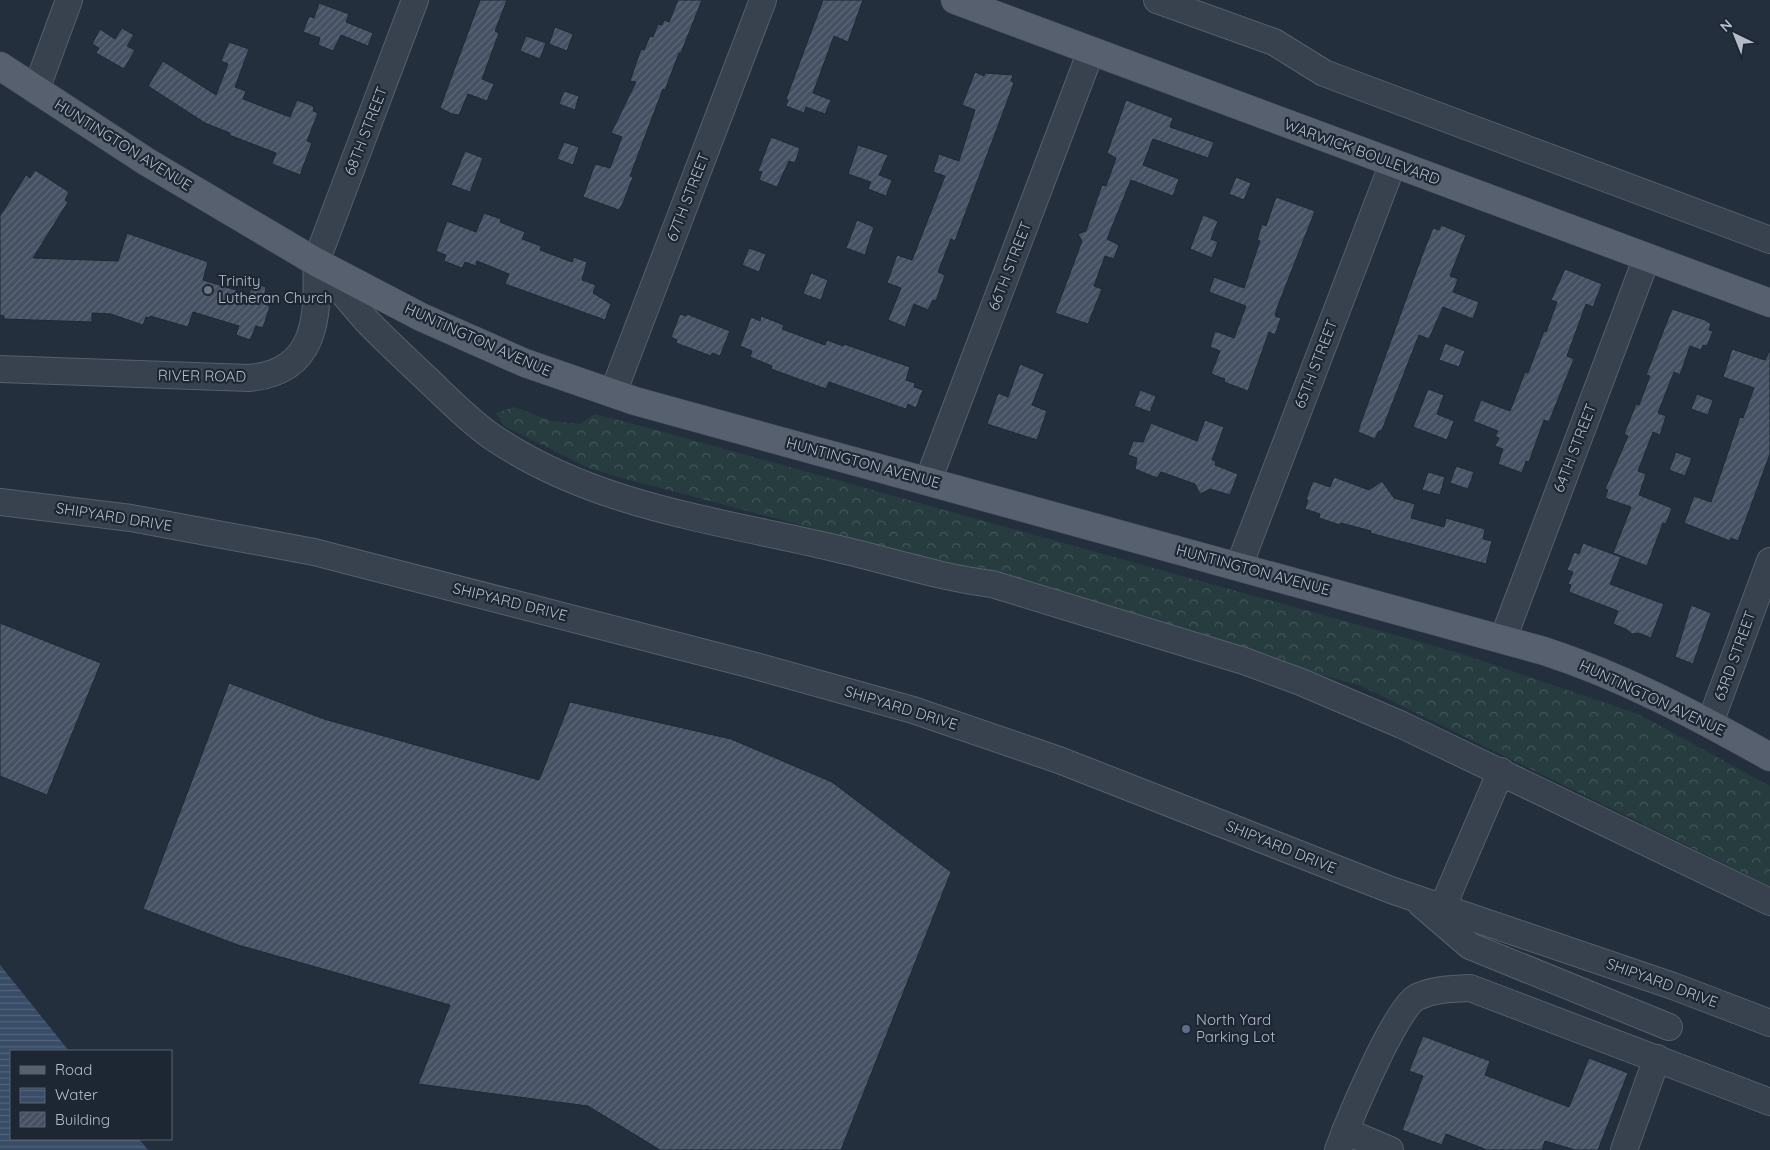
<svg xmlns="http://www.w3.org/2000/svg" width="1770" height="1150" font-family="Quicksand,sans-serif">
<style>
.forest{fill:url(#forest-crowns)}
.water{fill:url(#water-rules)}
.building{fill:url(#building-hatch);stroke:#1f2835}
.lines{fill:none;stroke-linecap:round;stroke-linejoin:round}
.minor-casing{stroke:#565f6c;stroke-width:28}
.major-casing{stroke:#414a57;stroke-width:29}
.minor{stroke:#38414e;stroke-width:26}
.major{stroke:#56606e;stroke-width:28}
.worship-dot{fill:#6b7280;stroke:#1d2633;stroke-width:2}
.service-dot{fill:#5c6f8a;stroke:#1d2633;stroke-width:2}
.labels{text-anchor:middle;stroke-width:4.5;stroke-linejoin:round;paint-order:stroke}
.street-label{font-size:15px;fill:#b4bcc9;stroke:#1d2633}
.poi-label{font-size:15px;fill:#b4bcc9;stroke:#1d2633;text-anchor:start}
</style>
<defs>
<pattern id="forest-crowns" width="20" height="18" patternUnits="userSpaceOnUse" patternTransform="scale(1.25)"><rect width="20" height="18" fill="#263c3f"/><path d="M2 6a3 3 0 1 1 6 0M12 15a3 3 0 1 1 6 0" fill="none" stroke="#435659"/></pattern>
<pattern id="water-rules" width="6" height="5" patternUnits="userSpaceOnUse" patternTransform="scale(1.25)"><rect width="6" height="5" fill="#394c67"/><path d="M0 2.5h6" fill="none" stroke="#53647b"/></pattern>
<pattern id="building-hatch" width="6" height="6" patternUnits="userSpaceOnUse" patternTransform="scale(1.25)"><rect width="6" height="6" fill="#455162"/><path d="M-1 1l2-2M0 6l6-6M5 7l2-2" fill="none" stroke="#5d6877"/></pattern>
</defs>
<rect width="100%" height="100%" fill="#242f3e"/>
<path class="forest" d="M514 407 552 421 580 424 595 414 667 433 1456 652 1638 714 1770 786V886L1361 686 786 521 618 477 589 468 504 426 496 413Z"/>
<path class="water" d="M0 965 69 1051H11V1139H139L148 1150H0Z"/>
<g class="building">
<path d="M480 0H507L495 31 499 33 482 79 494 84 487 101 468 94 459 115 452 114 440 108Z"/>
<path d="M678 0H702L681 53H679L665 90 663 89 630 176 633 177 623 203 619 210 583 197 595 164 610 168 622 137 611 133 636 82 630 81 641 49 644 50 650 36 653 37 658 24 662 25 664 20 669 22Z"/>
<path d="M823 0H863L848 42 834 36 813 93 831 100 825 114 806 107 804 113 786 106 788 100 786 99Z"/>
<path d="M319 3 349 14 346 22 373 33 368 46 341 35 333 51 318 45 320 38 303 32 309 16 314 18Z"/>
<path d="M555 27 573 34 567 51 549 44Z"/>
<path d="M122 28 134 35 127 46 135 50 124 69 96 53 99 48 92 44 100 29 115 39Z"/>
<path d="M526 36 546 43 540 59 520 51Z"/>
<path d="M229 42 249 49 235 87 246 91 243 99 290 117 297 100 311 105 314 108 313 111 318 113 307 141 312 143 300 175 272 164 276 153 229 135 230 133 205 123 148 86 163 61 216 95 228 64 221 61Z"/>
<path d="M975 72 984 76 985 73 1013 75 1011 81 1014 83 955 241 951 239 938 272 945 275 936 301 933 300 928 310 914 304 905 327 888 320 901 288 887 283 897 255 912 260 945 176 933 172 939 154 959 161 975 110 962 105Z"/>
<path d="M564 91 579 96 575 110 559 104Z"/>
<path d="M1126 100 1173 118 1170 127 1214 142 1208 158 1153 139 1143 165 1179 179 1173 196 1131 180 1107 239 1119 245 1114 259 1105 256 1094 286 1102 289 1088 324 1055 313 1082 241 1078 234 1086 231 1102 185 1106 186 1116 158 1107 153Z"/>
<path d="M771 137 800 148 795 163 789 161 777 187 759 180 762 172 758 171Z"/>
<path d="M564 142 579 147 573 165 557 159Z"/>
<path d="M858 145 888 155 879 175 892 180 886 196 868 189 871 182 848 174Z"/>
<path d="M465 151 483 158 470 192 451 185Z"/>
<path d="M35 170 69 192 65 200 68 202 33 258 118 261 127 233 208 262 203 280 249 294 253 283 266 287 263 303 270 306 263 328 256 326 250 340 236 335 239 326 193 312 188 327 150 316 149 318 146 317 143 325 111 314 92 313V322L4 319V316L0 315V216L26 175 30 178Z"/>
<path d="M1236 177 1251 183 1244 200 1229 194Z"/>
<path d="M1276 197 1315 211 1277 308 1275 316 1281 318 1275 335 1269 332 1248 391 1224 382 1225 379 1211 374 1220 351 1210 347 1215 331 1234 338 1246 306 1209 292 1214 277 1244 288 1260 241 1257 240 1262 224 1266 226Z"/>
<path d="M484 213 501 219 500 222 525 232 522 239 541 246 540 250 572 262 574 257 587 262 582 280 596 285 593 293 611 304 605 320 505 284 509 274 477 261 476 266 465 262 462 268 444 261 446 255 436 251 447 221 476 232Z"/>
<path d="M1203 215 1218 221 1211 239 1218 242 1212 258 1190 249Z"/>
<path d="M857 220 874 227 865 255 846 248Z"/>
<path d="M1441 225 1466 235 1450 276 1458 279 1453 292 1479 302 1473 319 1443 307 1429 339 1419 335 1382 430 1378 432 1375 439 1358 432 1360 425 1423 253 1433 228 1439 230Z"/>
<path d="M749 248 766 254 759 272 742 265Z"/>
<path d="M1565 269 1602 284 1593 307 1586 304 1567 356 1574 359 1564 384 1549 422 1544 420 1529 462 1526 461 1522 473 1498 464 1503 449 1495 446 1499 438 1495 436 1498 431 1473 421 1481 400 1510 411 1525 372 1528 373 1544 331 1546 332 1557 302 1551 300Z"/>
<path d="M811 273 828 280 821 300 803 294Z"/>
<path d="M1672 309 1705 320 1711 324 1709 330 1713 331 1707 346 1703 345 1701 350 1690 346 1680 375 1674 372 1658 413 1666 416 1660 435 1653 432 1638 471 1646 474 1639 495 1672 508 1666 524 1663 523 1647 566 1613 553 1631 507 1605 498 1608 490 1605 489 1628 436 1624 434 1636 404 1639 405 1650 376 1646 375Z"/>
<path d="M680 314 686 316 687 314 730 331 720 356 712 353 711 356 676 343 677 340 671 337Z"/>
<path d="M761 316 784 325 782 329 825 345 827 340 843 346 844 344 910 367 906 380 915 383 914 387 923 390 916 408 908 404 906 409 829 382 826 389 771 369 772 366 750 357 752 351 740 346 751 317 760 321Z"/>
<path d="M1445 343 1465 351 1459 367 1439 360Z"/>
<path d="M1732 349 1765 360 1770 350V454L1738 541 1731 538 1730 541 1684 523 1694 496 1711 502 1740 417 1743 418 1754 388 1723 377Z"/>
<path d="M1020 364 1044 374 1032 405 1047 411 1037 440 987 424 998 393 1008 397Z"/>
<path d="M1428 389 1444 395 1437 414 1454 421 1447 440 1413 427Z"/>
<path d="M1140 390 1156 396 1150 412 1134 406Z"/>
<path d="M1697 394 1713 400 1708 415 1691 409Z"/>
<path d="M1205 420 1224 427 1212 460 1216 461 1215 465 1238 474 1230 495 1210 489 1200 494 1195 484 1161 472 1157 478 1135 469 1137 458 1128 455 1133 441 1143 442 1151 423 1197 441Z"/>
<path d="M1676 452 1692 458 1685 476 1669 470Z"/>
<path d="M1456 466 1474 472 1468 489 1450 483Z"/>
<path d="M1428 472 1445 477 1440 495 1422 490Z"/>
<path d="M1334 477 1369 490 1382 481 1394 498 1415 504 1411 518 1444 527 1446 518 1485 529 1483 539 1492 541 1486 564 1370 533 1371 531 1341 523 1340 525 1319 518 1320 514 1305 509 1308 500 1306 499 1313 481 1330 487Z"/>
<path d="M1583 543 1621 557 1610 584 1664 604 1651 638 1639 633 1632 634 1626 629 1613 624 1618 611 1569 592 1571 585 1568 584 1573 572 1567 570 1574 552 1579 554Z"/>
<path d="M1691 605 1711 613 1693 664 1675 657Z"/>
<path d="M0 623 101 663 47 795 0 776Z"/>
<path d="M229 683 324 719 539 780 570 702 731 739 832 782 951 872 841 1150H660L588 1106 418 1084 450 1005 238 945 143 909Z"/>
<path d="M1423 1036 1490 1061 1485 1075 1569 1107 1589 1058 1628 1073 1598 1150H1575L1545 1141 1542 1150H1487L1446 1134 1442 1145 1402 1130 1423 1076 1409 1071Z"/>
</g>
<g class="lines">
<g class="minor-casing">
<g id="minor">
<path d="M1157 0 1274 42 1324 73 1770 240"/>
<path d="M36 90 69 0"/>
<path d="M319 265C335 283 350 302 366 320 386 341 407 360 427 379 448 399 468 420 491 436 591 505 714 520 830 547 884 559 937 577 992 584L1244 661 1301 682 1402 725 1770 902"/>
<path d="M0 369 249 378C316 372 319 318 316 262L415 0"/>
<path d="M613 393 763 0"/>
<path d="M928 481 1091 51"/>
<path d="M0 502 131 518 314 552 752 665 913 710 1059 760 1391 890 1673 986 1770 1023"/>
<path d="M1239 566 1393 163"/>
<path d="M1503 639 1647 257"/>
<path d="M1710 723 1770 561"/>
<path d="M1421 904 1470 946 1669 1027"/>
<path d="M1443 906 1501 771"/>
<path d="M1345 1131 1390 1150"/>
<path d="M1338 1150C1348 1123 1395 1008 1417 997 1434 989 1451 989 1470 988L1770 1102"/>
<path d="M1624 1150 1657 1058"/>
</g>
</g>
<g class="major-casing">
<g id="major">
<path d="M955 0 1770 303"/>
<path d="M0 66 147 162 316 262 421 317 525 363 635 401 1544 651C1624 677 1697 716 1770 757"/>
</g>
</g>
<use href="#minor" class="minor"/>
<use href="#major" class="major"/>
</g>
<circle class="worship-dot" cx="208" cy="290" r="5"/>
<circle class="service-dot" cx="1186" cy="1029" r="5"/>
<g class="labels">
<g class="street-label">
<text transform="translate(366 131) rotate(-69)" y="5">68TH STREET</text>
<text transform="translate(123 145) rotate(32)" y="5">HUNTINGTON AVENUE</text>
<text transform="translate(1362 152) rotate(20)" y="5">WARWICK BOULEVARD</text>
<text transform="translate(688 197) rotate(-69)" y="5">67TH STREET</text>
<text transform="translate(1010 266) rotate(-69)" y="5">66TH STREET</text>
<text transform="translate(478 340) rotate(24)" y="5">HUNTINGTON AVENUE</text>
<text transform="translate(1316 364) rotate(-69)" y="5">65TH STREET</text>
<text transform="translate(202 376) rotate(1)" y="5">RIVER ROAD</text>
<text transform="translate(1575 448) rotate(-69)" y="5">64TH STREET</text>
<text transform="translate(863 463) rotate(15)" y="5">HUNTINGTON AVENUE</text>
<text transform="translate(114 517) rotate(9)" y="5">SHIPYARD DRIVE</text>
<text transform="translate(1253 570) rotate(15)" y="5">HUNTINGTON AVENUE</text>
<text transform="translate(510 602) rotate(14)" y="5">SHIPYARD DRIVE</text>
<text transform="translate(1735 656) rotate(-70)" y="5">63RD STREET</text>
<text transform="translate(1652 698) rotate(25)" y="5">HUNTINGTON AVENUE</text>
<text transform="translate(901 708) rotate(17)" y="5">SHIPYARD DRIVE</text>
<text transform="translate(1281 847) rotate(22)" y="5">SHIPYARD DRIVE</text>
<text transform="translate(1662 983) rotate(20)" y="5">SHIPYARD DRIVE</text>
</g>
<g class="poi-label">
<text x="218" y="286">Trinity<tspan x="218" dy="17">Lutheran Church</tspan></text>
<text x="1196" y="1025">North Yard<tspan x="1196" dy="17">Parking Lot</tspan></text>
</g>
</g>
<rect x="10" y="1050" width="162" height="90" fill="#1d2633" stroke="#59626f"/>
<rect x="20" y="1066" width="25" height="8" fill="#56606e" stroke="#59626f"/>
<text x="55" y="1075" font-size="15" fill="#b4bcc9">Road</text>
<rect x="20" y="1088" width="25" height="15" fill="url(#water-rules)" stroke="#59626f"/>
<text x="55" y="1100" font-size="15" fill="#b4bcc9">Water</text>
<rect x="20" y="1112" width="25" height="15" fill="url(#building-hatch)" stroke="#59626f"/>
<text x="55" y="1125" font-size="15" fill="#b4bcc9">Building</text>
<g transform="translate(1735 35) rotate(317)" stroke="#1d2633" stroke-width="4" paint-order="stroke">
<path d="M0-4L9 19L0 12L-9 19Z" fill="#b4bcc9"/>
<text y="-8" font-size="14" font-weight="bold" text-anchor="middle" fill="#b4bcc9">N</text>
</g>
</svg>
